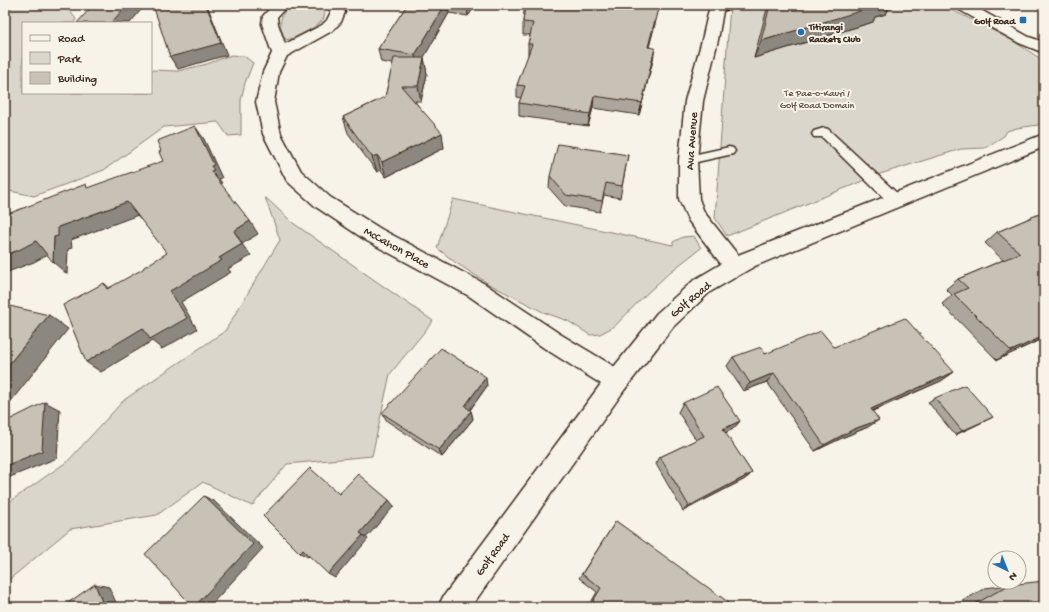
<svg xmlns="http://www.w3.org/2000/svg" width="1049" height="612" font-family="'Gochi Hand',sans-serif">
<style>
.green{fill:#dbd6cb;stroke:#8b8074}
.lines{fill:none;stroke-linecap:round;stroke-linejoin:round}
.service-casing{stroke:#3b2a1e;stroke-width:3}
.minor-casing{stroke:#3b2a1e;stroke-width:3}
.tertiary-casing{stroke:#3b2a1e;stroke-width:3}
.secondary-casing{stroke:#3b2a1e;stroke-width:3}
.service{fill:#f7f3e8;fill-rule:evenodd}
.minor{fill:#f7f3e8;fill-rule:evenodd}
.tertiary{fill:#f7f3e8;fill-rule:evenodd}
.secondary{fill:#f7f3e8;fill-rule:evenodd}
.wall{fill:#aca69d;stroke:#3b2a1e}
.shaded-wall{fill:#8c877f;stroke:#3b2a1e}
.building{fill:#c8c1b6;stroke:#3b2a1e}
.poi-dot{fill:#1f6fb2;stroke:#f7f3e8;stroke-width:1.5}
.labels{text-anchor:middle;stroke-width:4;stroke-linejoin:round;paint-order:stroke}
.far-poi-label{font-size:10px;font-weight:bold;fill:#3b2a1e;stroke:#f7f3e8;text-anchor:end}
.far-park-label{font-size:10px;fill:#5b4c41;stroke:#f7f3e8}
.street-label{font-size:12px;fill:#3b2a1e;stroke:#f7f3e8}
</style>
<rect width="100%" height="100%" fill="#f7f3e8"/>
<filter id="ink" filterUnits="userSpaceOnUse"><feTurbulence type="fractalNoise" baseFrequency=".025" numOctaves="2"/><feDisplacementMap in="SourceGraphic" scale="8" xChannelSelector="R" yChannelSelector="G"/><feConvolveMatrix kernelMatrix="1 2 1 2 8 2 1 2 1" color-interpolation-filters="sRGB"/></filter>
<g filter="url(#ink)">
<g class="green">
<path d="M5 5H72L69 10 76 19 74 23H23V93H151V70L178 71 207 64 231 55 244 56 253 63 245 83 241 100V135L228 136 218 122 164 127 104 170 34 196 5 190Z"/>
<path d="M293 5H320L325 10C325 15 324 19 321 22 314 28 294 39 286 40 278 27 278 12 293 5Z"/>
<path d="M730 5H942L1010 39 1044 61V121L1038 125 1017 128 1007 131 1004 136 985 148 961 149 880 174 727 236 715 218Z"/>
<path d="M265 197 293 223 433 321 390 374 372 456 287 464 252 506 203 482 157 515 70 529 5 583V505L68 461 124 400 225 331 280 240Z"/>
<path d="M453 199 673 245V242L683 237 694 236 701 248 670 272 641 299 615 326 600 334 590 335 568 321 543 312 489 284 456 263 437 248Z"/>
</g>
<g class="lines">
<g class="service-casing">
<g id="service">
<path d="M721 5H736L735 7 716 13 711 10 712 8Z"/>
<path d="M824 128 828 129 900 196 902 200 900 204 895 205 890 204 822 137H814L812 134 814 131Z"/>
<path d="M729 147 733 148 735 151 733 154 688 164 684 163 682 160 684 157 688 156Z"/>
</g>
</g>
<g class="minor-casing">
<path id="minor" d="M273 5H288L277 17 278 24 285 44 322 25 327 20 331 12 326 5H340L345 12 341 22 332 31 287 56 279 72 274 102 281 134 301 171 330 197 381 229 485 284 560 334 625 373 629 381 625 389 617 392 609 389 544 348 469 296 367 241 316 207 287 181 263 134 256 102 263 72 272 53 262 24 263 16Z"/>
</g>
<g class="tertiary-casing">
<path id="tertiary" d="M710 5H724L718 40 703 101 697 160 699 199 704 212 738 255 1044 134V147L755 266 710 292 673 327 625 389 471 607H438L443 597 609 373 657 313 694 280 721 264 688 220 679 199V160L685 101 702 40Z"/>
</g>
<g class="secondary-casing">
<path id="secondary" d="M954 5H972L1029 37 1044 42V53L1019 43 956 8Z"/>
</g>
<use href="#service" class="service"/>
<use href="#minor" class="minor"/>
<use href="#tertiary" class="tertiary"/>
<use href="#secondary" class="secondary"/>
</g>
<g class="wall">
<path d="M407 5H476L468 16 449 13 423 58H424L427 74 421 101H415L444 148 386 177 381 170 377 172 348 133 343 117 385 97 393 64 381 62 378 49Z"/>
<path d="M525 5 649 47 653 60 639 115 593 108 588 126 519 116V103L521 98 517 97V85L528 57V44L530 35H523V22Z"/>
<path d="M768 5H891L886 14 875 17 873 22 754 58Z"/>
<path d="M628 155 620 198 604 195 600 212 565 206 549 188 550 176Z"/>
<path d="M1044 212V338L997 360 942 304 952 295 946 289 958 279 1003 260 985 243 997 232Z"/>
<path d="M834 347 954 372 941 381 873 411 868 427 844 437 815 451 767 382 743 391 727 366 733 357Z"/>
<path d="M487 386 470 410 471 411 473 419 442 457 387 421 382 413Z"/>
<path d="M935 398 985 421 955 435 928 402Z"/>
<path d="M683 403 740 421 733 429 725 433 752 473 745 479 683 511 656 464 660 457 696 440 678 412Z"/>
<path d="M616 521 725 607H593L590 604 597 592 579 578Z"/>
<path d="M1009 585 1044 607H952L985 588Z"/>
</g>
<g class="shaded-wall">
<path d="M127 5H145L130 23H111Z"/>
<path d="M206 5H207L227 55 178 69 170 57Z"/>
<path d="M445 5H448L449 13 418 68 415 55Z"/>
<path d="M467 5H476L468 16Z"/>
<path d="M659 5H660L646 59 648 47Z"/>
<path d="M877 5H891L886 14 875 17 873 22 754 58 761 41Z"/>
<path d="M655 48 653 60 639 115 642 103Z"/>
<path d="M424 58 427 74 421 101 418 86Z"/>
<path d="M594 96 593 108 588 126 590 114Z"/>
<path d="M195 126 204 139 222 178 219 179 222 183 219 184 211 171Z"/>
<path d="M442 133 444 148 386 177 382 162Z"/>
<path d="M377 155 381 170 377 172 372 157Z"/>
<path d="M5 194 6 195 12 230 5 224Z"/>
<path d="M127 202 138 215 71 240 72 248 68 249 67 274 53 262 54 237 58 227Z"/>
<path d="M250 221 258 234 242 244 234 231Z"/>
<path d="M36 241 50 253 34 262 5 273V255Z"/>
<path d="M242 244 251 256 228 269 231 272 181 302 197 329 162 349 152 341 101 372 86 362 170 291 219 258Z"/>
<path d="M104 283 116 294 107 289Z"/>
<path d="M49 315 68 329 8 405 5 404V369Z"/>
<path d="M1044 336V338L997 360 1011 351Z"/>
<path d="M954 372 941 381 860 416 871 409Z"/>
<path d="M774 373 767 382 743 391 750 383Z"/>
<path d="M486 377 487 386 467 414 465 406Z"/>
<path d="M45 402 60 410 57 458 5 479V466Z"/>
<path d="M471 411 473 419 442 457 439 450Z"/>
<path d="M993 417 985 421 955 435 962 431Z"/>
<path d="M879 420 868 427 844 437 815 451 824 445 854 429Z"/>
<path d="M740 421 733 429 717 437 723 429Z"/>
<path d="M752 473 745 479 683 511 689 506Z"/>
<path d="M204 496 215 502 263 548 209 607H194Z"/>
<path d="M389 500 394 506 366 538 360 533Z"/>
<path d="M363 535 368 539 335 578 328 574Z"/>
<path d="M303 550 311 554 308 557 300 553Z"/>
<path d="M95 584 109 587 118 607H104Z"/>
</g>
<g class="building">
<path d="M93 5H127L111 23H77Z"/>
<path d="M153 5H206L221 43 170 57Z"/>
<path d="M407 5H445L415 55 378 49Z"/>
<path d="M525 5H659L648 47 655 48 642 103 594 96 590 114 519 103 525 86 517 85 532 44H528L533 23 523 22Z"/>
<path d="M770 5H880L761 41Z"/>
<path d="M394 58H424L418 86H401L442 133 382 162 377 155 372 157 343 117 385 97Z"/>
<path d="M195 126 214 165 211 166 214 170 211 171 250 221 234 231 242 244 219 258 222 260 170 291 187 318 150 339 143 328 86 362 63 305 104 283 107 289 143 269 144 267 167 253 127 202 58 227V236L54 237 53 262 36 241 19 250 5 255V215L86 184 87 188 163 161 159 152 161 151 157 141Z"/>
<path d="M558 144 628 155 622 186 606 183 602 201 566 195 550 176Z"/>
<path d="M1044 212V336L1011 351 954 294 968 288 958 279 1020 253 997 232Z"/>
<path d="M5 305 49 315 5 369Z"/>
<path d="M905 318 954 372 871 409 879 420 854 429 824 445 774 373 750 383 733 357 761 347 765 354 821 331 834 347Z"/>
<path d="M441 348 486 377 465 406 471 411 439 450 382 413Z"/>
<path d="M965 385 993 417 962 431 935 398Z"/>
<path d="M717 387 740 421 723 429 752 473 689 506 660 457 704 436 683 403Z"/>
<path d="M45 402 42 451 5 466V422Z"/>
<path d="M310 468 339 494 358 474 389 500 360 533 363 535 328 574 303 550 300 553 263 516Z"/>
<path d="M204 496 253 544 194 607H193L145 554Z"/>
<path d="M616 521 728 602 725 607H600L593 601 601 588 582 574Z"/>
<path d="M1044 581V607H976L975 604 1009 585Z"/>
<path d="M95 584 104 607H62Z"/>
</g>
</g>
<g class="poi-dot">
<rect x="1019" y="16" width="8" height="8" rx="2"/>
<circle cx="801" cy="32" r="4"/>
</g>
<g class="labels">
<g class="far-poi-label">
<text x="1015" y="24">Golf Road</text>
<text x="809" y="30" text-anchor="start">Titirangi<tspan x="809" dy="12">Rackets Club</tspan></text>
</g>
<g class="far-park-label">
<text x="817" y="96">Te Pae-o-Kauri /<tspan x="817" dy="12">Golf Road Domain</tspan></text>
</g>
<g class="street-label">
<text transform="translate(691 141) rotate(-86)" y="4">Ava Avenue</text>
<text transform="translate(397 247) rotate(29)" y="4">McCahon Place</text>
<text transform="translate(690 299) rotate(-40)" y="4">Golf Road</text>
<text transform="translate(492 554) rotate(-54)" y="4">Golf Road</text>
</g>
</g>
<rect width="1049" height="612" fill="none" stroke="#f7f3e8" stroke-width="20"/>
<rect x="10" y="10" width="1029" height="592" fill="none" stroke="#3b2a1e" stroke-width="1.5" filter="url(#ink)"/>
<rect x="22" y="22" width="130" height="72" fill="#f7f3e8" stroke="#aca397"/>
<rect x="30" y="35" width="20" height="6" fill="#f7f3e8" stroke="#aca397"/>
<text x="58" y="42" font-size="12" fill="#3b2a1e">Road</text>
<rect x="30" y="52" width="20" height="12" fill="#dbd6cb" stroke="#aca397"/>
<text x="58" y="62" font-size="12" fill="#3b2a1e">Park</text>
<rect x="30" y="72" width="20" height="12" fill="#c8c1b6" stroke="#aca397"/>
<text x="58" y="82" font-size="12" fill="#3b2a1e">Building</text>
<g transform="translate(1007 570) rotate(137)"><circle r="19" fill="#f7f3e8" stroke="#aca397"/>
<path d="M0-3L7 15L0 10L-7 15Z" fill="#1f6fb2"/>
<text y="-6" font-size="11" font-weight="bold" text-anchor="middle" fill="#3b2a1e">N</text>
</g>
</svg>
